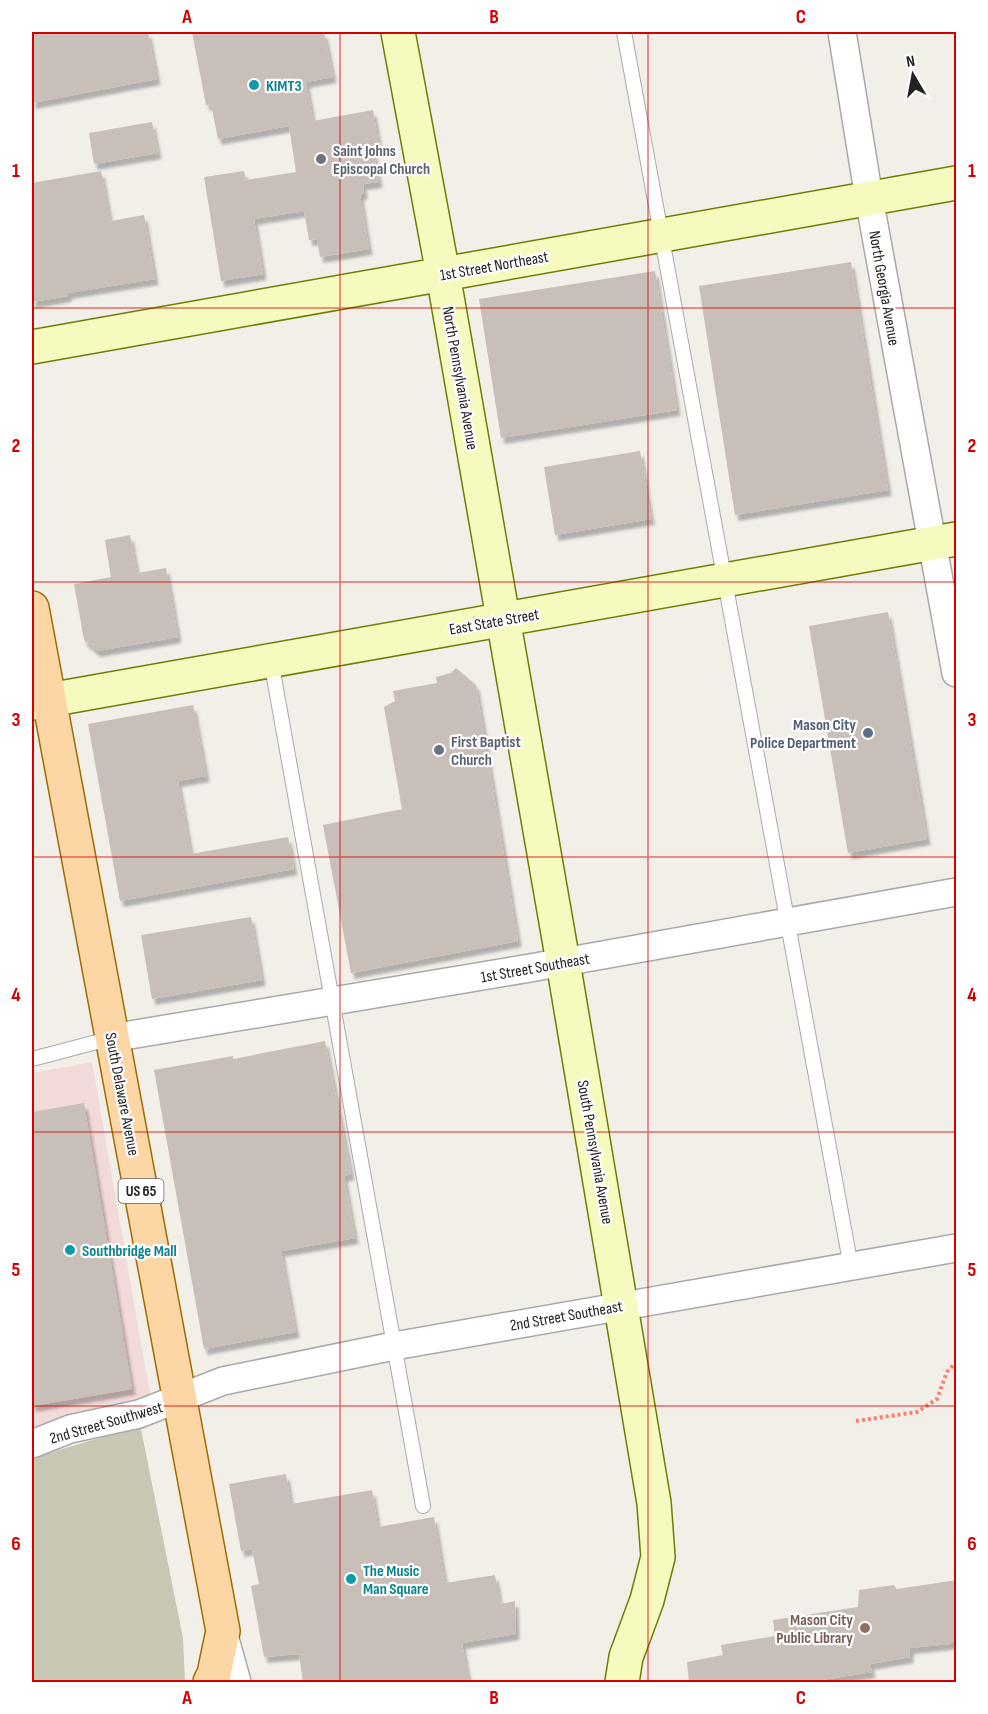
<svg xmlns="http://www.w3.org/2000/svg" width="988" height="1714" font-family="'Sofia Sans Condensed',sans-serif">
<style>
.commercial{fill:#f2dad9}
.construction{fill:#c7c7b4}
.building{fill:#c7bfb8;filter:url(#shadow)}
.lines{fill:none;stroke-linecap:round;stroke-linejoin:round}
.service-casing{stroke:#a9a9a9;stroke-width:16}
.minor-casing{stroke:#a9a9a9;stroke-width:30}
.secondary-casing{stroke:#707d05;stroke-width:36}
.primary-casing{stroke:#a06b00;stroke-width:36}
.path{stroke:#fa8072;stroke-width:4;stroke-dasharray:3 3;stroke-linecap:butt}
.service{stroke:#fff;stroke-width:14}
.minor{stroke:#fff;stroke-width:27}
.secondary{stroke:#f7fabf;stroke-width:33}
.primary{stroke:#fcd6a4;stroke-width:33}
.grid{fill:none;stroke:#d40000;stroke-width:1.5;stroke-opacity:0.55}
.culture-dot{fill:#0f9aa8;stroke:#fff;stroke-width:2}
.worship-dot{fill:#6b7280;stroke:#fff;stroke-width:2}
.service-dot{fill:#5c6f8a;stroke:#fff;stroke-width:2}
.education-dot{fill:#8d6e63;stroke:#fff;stroke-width:2}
.labels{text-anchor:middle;stroke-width:4.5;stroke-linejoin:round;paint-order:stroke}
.shield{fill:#fff;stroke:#646464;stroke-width:1.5}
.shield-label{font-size:15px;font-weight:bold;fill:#222}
.culture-label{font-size:16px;font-weight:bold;fill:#0d838f;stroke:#fff;text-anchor:start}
.worship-label{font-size:16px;font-weight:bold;fill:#5b616d;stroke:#fff;text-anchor:start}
.street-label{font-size:16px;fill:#222;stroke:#fff}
.service-label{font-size:16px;font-weight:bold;fill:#4e5e75;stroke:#fff;text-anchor:end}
.education-label{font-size:16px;font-weight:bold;fill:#785e54;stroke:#fff;text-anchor:end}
.neatline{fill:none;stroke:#d40000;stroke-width:2}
.grid-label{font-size:20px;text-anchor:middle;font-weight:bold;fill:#d40000}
</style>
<defs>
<filter id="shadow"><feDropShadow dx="3.5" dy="6" stdDeviation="1.5" flood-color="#0004"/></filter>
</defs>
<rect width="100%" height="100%" fill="#f2efe9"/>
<path class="commercial" d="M92 1062 151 1400 32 1444V1073Z"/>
<path class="construction" d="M141 1429 183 1638 185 1682H32V1458L126 1430Z"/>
<g class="building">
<path d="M32 32H148L157 79 32 103Z"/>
<path d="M192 32H324L333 77 306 82 313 121 373 110 379 146 373 147 379 182 363 184 364 193 360 195 369 249 320 257 317 239 309 240 304 211 254 219 263 274 221 281 204 177 244 171 246 180 296 172 289 126 218 139 211 104 206 105Z"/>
<path d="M152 122 158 153 94 164 89 133Z"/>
<path d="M101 171 110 221 144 215 155 279 68 293V296L32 302V183Z"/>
<path d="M851 262 888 490 735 515 699 286Z"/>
<path d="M655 271 677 410 501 438 479 299Z"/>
<path d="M640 451 651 519 555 535 544 467Z"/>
<path d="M130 535 137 573 166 568 178 637 97 651 84 640 74 584 111 577 105 540Z"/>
<path d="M888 612 927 839 848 853 809 626Z"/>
<path d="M456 668 476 685 518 941 351 973 323 825 402 809 384 707 395 701 393 691 437 683 436 677 451 673Z"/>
<path d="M193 705 206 776 178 781 191 854 288 837 294 869 120 901 88 724Z"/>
<path d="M251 917 262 980 152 999 141 935Z"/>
<path d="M325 1041 351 1174 344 1176 355 1238 281 1251 296 1332 204 1349 154 1070 233 1056V1059Z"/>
<path d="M84 1103 132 1389 32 1406V1112Z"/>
<path d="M286 1474 291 1504 372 1490 378 1527 434 1517 445 1583 495 1575 500 1604 515 1601 516 1634 462 1643 469 1683H303L299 1654 264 1657 251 1586 259 1584 252 1549 241 1551 229 1484Z"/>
<path d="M957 1580V1640L949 1644 910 1648V1657L870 1664 872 1672 802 1683H689L687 1662 723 1655 721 1645 775 1636 773 1620 858 1607 859 1590 894 1585 897 1589Z"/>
</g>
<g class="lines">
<g class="service-casing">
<g id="service">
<path d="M624 32 851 1267"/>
<path d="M271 661 423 1506"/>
<path d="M32 1059 112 1038"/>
</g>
</g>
<g class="minor-casing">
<g id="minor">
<path d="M842 32 869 198 956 673"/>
<path d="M112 1038 530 968 956 892"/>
<path d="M32 1444 70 1429 139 1414 223 1381 394 1346 956 1248"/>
<path d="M223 1632 237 1682"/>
</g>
</g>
<g class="secondary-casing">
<g id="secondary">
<path d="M398 32 443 274 563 962 654 1503 658 1557 647 1600 626 1657 622 1682"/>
<path d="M32 347 956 183"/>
<path d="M32 703 956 539"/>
</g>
</g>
<g class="primary-casing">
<path id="primary" d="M32 608 223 1631 214 1674 210 1682"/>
</g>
<path class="path" d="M856 1421 917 1412 937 1399 947 1372 956 1362"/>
<use href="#service" class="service"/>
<use href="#minor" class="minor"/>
<use href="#secondary" class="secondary"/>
<use href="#primary" class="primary"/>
</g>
<path class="grid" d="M340 32V1682M648 32V1682M32 308H956M32 582H956M32 857H956M32 1132H956M32 1406H956"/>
<g class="culture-dot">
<circle cx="254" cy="85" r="6"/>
<circle cx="70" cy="1250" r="6"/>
<circle cx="351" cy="1579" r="6"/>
</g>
<g class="worship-dot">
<circle cx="321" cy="159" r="6"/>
<circle cx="439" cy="750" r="6"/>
</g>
<circle class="service-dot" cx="868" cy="733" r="6"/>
<circle class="education-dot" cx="865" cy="1628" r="6"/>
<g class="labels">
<rect class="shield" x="118.5" y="1179" width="45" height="24" rx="4.5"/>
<g class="shield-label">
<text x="141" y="1196">US 65</text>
</g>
<g class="culture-label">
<text x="266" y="91">KIMT3</text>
<text x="82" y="1256">Southbridge Mall</text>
<text x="363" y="1576">The Music<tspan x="363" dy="18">Man Square</tspan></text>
</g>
<g class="worship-label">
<text x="333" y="156">Saint Johns<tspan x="333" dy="18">Episcopal Church</tspan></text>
<text x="451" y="747">First Baptist<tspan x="451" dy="18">Church</tspan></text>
</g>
<g class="street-label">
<text transform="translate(494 265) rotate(-10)" y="6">1st Street Northeast</text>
<text transform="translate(885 288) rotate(80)" y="6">North Georgia Avenue</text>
<text transform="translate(461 378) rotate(80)" y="6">North Pennsylvania Avenue</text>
<text transform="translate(494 621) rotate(-10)" y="6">East State Street</text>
<text transform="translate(535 967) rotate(-10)" y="6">1st Street Southeast</text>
<text transform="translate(123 1094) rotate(79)" y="6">South Delaware Avenue</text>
<text transform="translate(596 1152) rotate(80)" y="6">South Pennsylvania Avenue</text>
<text transform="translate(566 1315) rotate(-10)" y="6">2nd Street Southeast</text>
<text transform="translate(106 1422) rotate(-16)" y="6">2nd Street Southwest</text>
</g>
<g class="service-label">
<text x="856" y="730">Mason City<tspan x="856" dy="18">Police Department</tspan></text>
</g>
<g class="education-label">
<text x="853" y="1625">Mason City<tspan x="853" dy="18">Public Library</tspan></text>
</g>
</g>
<rect width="988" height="1714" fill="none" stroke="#ffffff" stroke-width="66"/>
<g transform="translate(913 75) rotate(350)" stroke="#ffffff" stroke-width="4.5" paint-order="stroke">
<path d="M0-4.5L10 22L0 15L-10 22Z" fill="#222222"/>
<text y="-9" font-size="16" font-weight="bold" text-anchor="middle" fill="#222222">N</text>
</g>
<rect x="33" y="33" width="922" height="1648" class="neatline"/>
<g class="grid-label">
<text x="187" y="23">A</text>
<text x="494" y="23">B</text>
<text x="801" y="23">C</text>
<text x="16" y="177">1</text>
<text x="972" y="177">1</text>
<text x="16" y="452">2</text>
<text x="972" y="452">2</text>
<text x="16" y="726">3</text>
<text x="972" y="726">3</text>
<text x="16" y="1001">4</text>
<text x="972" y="1001">4</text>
<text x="16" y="1276">5</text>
<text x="972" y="1276">5</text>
<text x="16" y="1550">6</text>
<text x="972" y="1550">6</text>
<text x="187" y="1704">A</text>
<text x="494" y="1704">B</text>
<text x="801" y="1704">C</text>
</g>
</svg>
